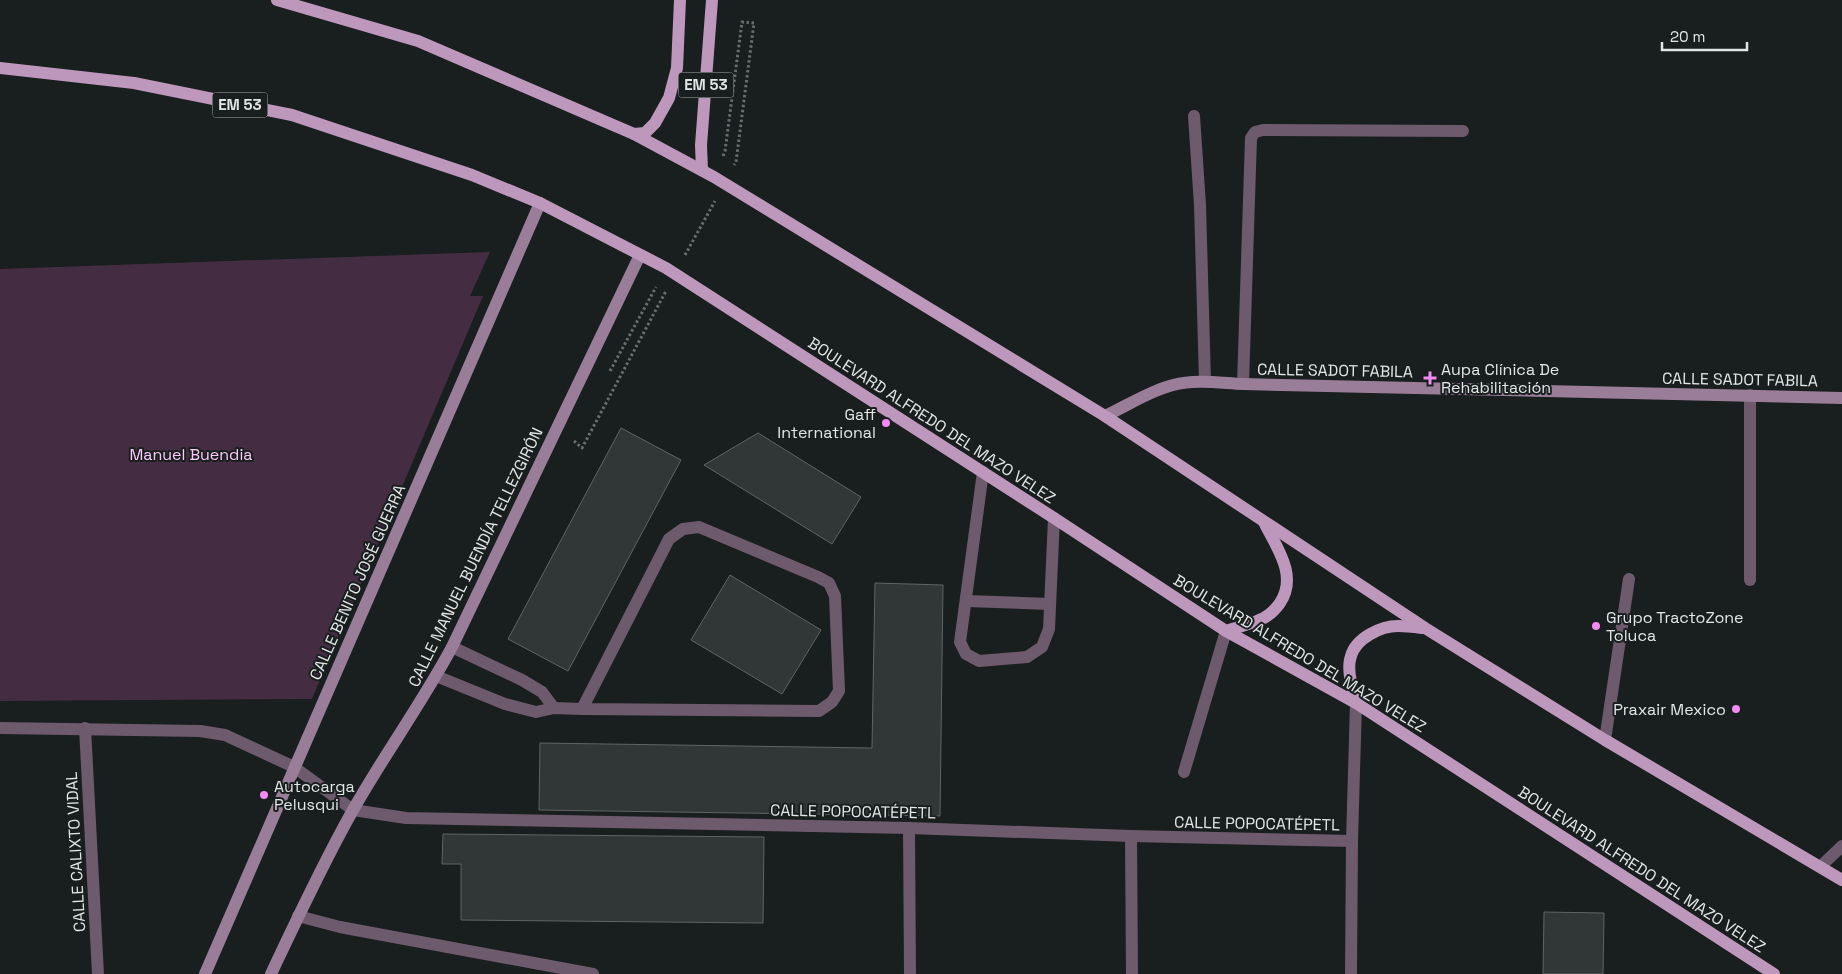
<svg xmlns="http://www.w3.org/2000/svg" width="1842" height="974" font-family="'Space Grotesk',sans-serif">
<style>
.green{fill:#442d43}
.building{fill:#313736;stroke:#5f6564}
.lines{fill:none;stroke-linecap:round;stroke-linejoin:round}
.path{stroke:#686d6d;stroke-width:3;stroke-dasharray:2.5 2.5;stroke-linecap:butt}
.lane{stroke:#6d5a6c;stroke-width:12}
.street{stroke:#6d5a6c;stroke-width:12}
.secondary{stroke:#9a7d99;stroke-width:12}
.primary{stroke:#be97bc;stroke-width:12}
.poi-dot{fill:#f38af2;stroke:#191e1e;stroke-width:2}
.labels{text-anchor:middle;stroke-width:4;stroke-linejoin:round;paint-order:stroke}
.shield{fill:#191e1e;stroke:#a6aaaa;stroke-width:1}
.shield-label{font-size:15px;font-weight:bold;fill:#e3e6e6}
.poi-label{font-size:16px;fill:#e3e6e6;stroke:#191e1e;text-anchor:start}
.street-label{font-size:16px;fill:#e3e6e6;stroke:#191e1e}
.park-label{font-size:16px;fill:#fdc9fb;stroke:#191e1e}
</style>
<rect width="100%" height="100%" fill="#191e1e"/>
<path class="green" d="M490 252 470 296H483L312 699 0 701V269Z"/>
<g class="building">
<path d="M621 428 681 460 568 671 508 639Z"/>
<path d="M758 433 861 497 832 544 704 465Z"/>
<path d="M730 575 821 630 782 694 691 640Z"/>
<path d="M875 583 943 585 940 816 539 810 540 743 872 748Z"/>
<path d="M443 834 764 837 763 923 461 920V864H442Z"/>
<path d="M1544 912 1604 913 1603 974H1543Z"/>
</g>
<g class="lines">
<g class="path">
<path d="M723 156 725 151 742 22 754 23 736 162 734 165"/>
<path d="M685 255 715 201"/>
<path d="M610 371 656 287"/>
<path d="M574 441 582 448 666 291"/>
</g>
<g class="lane">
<path d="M1194 116 1200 205 1205 381"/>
<path d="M1243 384 1251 138 1255 132 1263 130 1463 131"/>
<path d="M983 472 960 642 966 654 979 661 1027 657 1042 647 1049 629 1054 518"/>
<path d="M966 601 1050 604"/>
<path d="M452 647 522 680 542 692 554 708"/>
<path d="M436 676 505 704 536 712 554 708 582 709 819 711 832 702 839 691 835 596 829 583 818 577 699 527 683 529 669 539 582 709"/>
<path d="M1605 740 1629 579"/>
<path d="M1184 772 1226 631"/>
<path d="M298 916 340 927 593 974"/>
</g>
<g class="street">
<path d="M1750 395V580"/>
<path d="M0 728 200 731 225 735 294 767 353 810 406 818 909 828 1131 836 1352 841"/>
<path d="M85 728 98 974"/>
<path d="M909 828 910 974"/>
<path d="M1131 836 1132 974"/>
<path d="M1821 866 1842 846"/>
<path d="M1351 974 1352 841 1356 703"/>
</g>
<g class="secondary">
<path d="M1105 416C1127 406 1149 391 1173 385 1196 379 1220 383 1243 384L1842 398"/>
<path d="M205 974 540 203"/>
<path d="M271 974C297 919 323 863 353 810 384 755 422 703 452 647L640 255"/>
</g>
<g class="primary">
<path d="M277 0 418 41 634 134 714 177 1105 416 1425 628 1605 740 1842 880"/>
<path d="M0 68 134 83 292 115 472 175 540 203 666 268 1054 518 1226 631 1356 703 1774 974"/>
<path d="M634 134 645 133 655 123 669 98 677 68 680 0"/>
<path d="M702 170 701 145 712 0"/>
<path d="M1226 631C1237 627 1249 625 1259 620 1268 617 1275 610 1280 603 1298 576 1277 548 1265 524"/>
<path d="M1356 703C1353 689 1346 670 1351 656 1356 638 1381 626 1398 626 1406 626 1414 627 1422 628"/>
</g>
</g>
<g class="poi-dot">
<path d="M1427.5 370.5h5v5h5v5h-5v5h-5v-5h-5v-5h5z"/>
<circle cx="886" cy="423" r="5"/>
<circle cx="1596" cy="626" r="5"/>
<circle cx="1736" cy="709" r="5"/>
<circle cx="264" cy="795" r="5"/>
</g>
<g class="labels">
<g class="shield">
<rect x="678.5" y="72.5" width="55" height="25" rx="4"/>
<rect x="212.5" y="92.5" width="55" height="25" rx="4"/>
</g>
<g class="shield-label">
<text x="706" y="90">EM 53</text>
<text x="240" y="110">EM 53</text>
</g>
<g class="poi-label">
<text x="1441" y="375">Aupa Clínica De<tspan x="1441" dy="18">Rehabilitación</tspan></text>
<text x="876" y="420" text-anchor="end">Gaff<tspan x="876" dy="18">International</tspan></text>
<text x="1606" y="623">Grupo TractoZone<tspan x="1606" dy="18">Toluca</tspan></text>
<text x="1726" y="715" text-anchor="end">Praxair Mexico</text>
<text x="274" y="792">Autocarga<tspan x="274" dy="18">Pelusqui</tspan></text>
</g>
<g class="street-label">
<text transform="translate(1335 370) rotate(1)" y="6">CALLE SADOT FABILA</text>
<text transform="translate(1740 379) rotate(1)" y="6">CALLE SADOT FABILA</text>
<text transform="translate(932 420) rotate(33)" y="6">BOULEVARD ALFREDO DEL MAZO VELEZ</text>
<text transform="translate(475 557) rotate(-64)" y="6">CALLE MANUEL BUENDÍA TELLEZGIRÓN</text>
<text transform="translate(357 582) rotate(-66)" y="6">CALLE BENITO JOSÉ GUERRA</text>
<text transform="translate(1300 653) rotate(31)" y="6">BOULEVARD ALFREDO DEL MAZO VELEZ</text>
<text transform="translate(853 811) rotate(1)" y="6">CALLE POPOCATÉPETL</text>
<text transform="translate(1257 823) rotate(1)" y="6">CALLE POPOCATÉPETL</text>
<text transform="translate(75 852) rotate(-93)" y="6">CALLE CALIXTO VIDAL</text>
<text transform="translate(1642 869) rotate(33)" y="6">BOULEVARD ALFREDO DEL MAZO VELEZ</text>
</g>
<g class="park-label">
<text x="191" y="460">Manuel Buendia</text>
</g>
</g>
<path d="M1662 42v8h85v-8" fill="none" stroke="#e3e6e6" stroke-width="2.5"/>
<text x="1670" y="42" font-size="15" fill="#e3e6e6" stroke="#191e1e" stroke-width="4" paint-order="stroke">20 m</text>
</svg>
